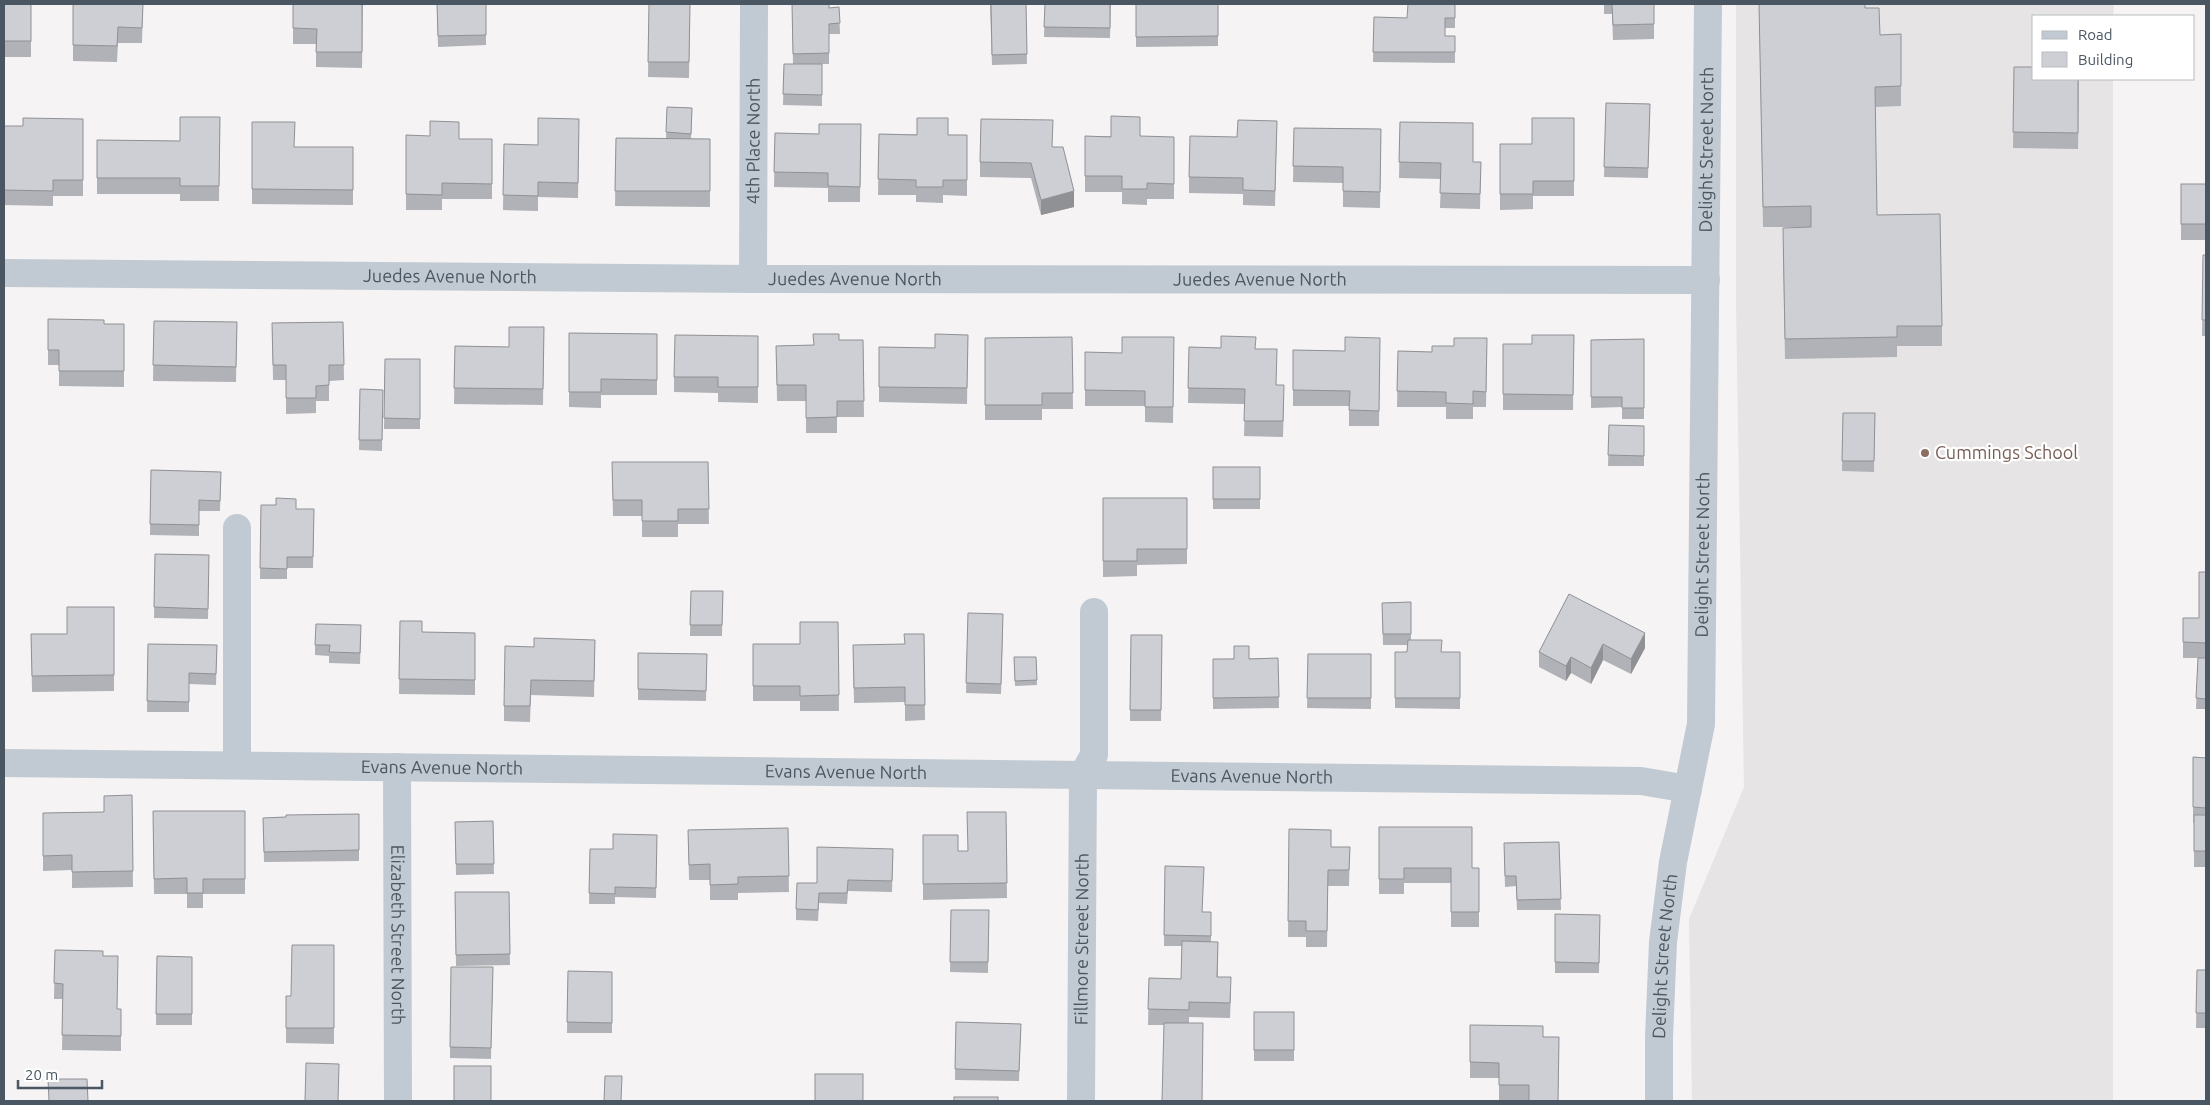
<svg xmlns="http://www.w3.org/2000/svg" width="2210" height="1105" font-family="Ubuntu,sans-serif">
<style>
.education{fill:#e6e4e5}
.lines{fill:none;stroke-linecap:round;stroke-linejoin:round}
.minor{stroke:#c1cad2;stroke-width:28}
.wall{fill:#b0b2b7}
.shaded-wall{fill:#909195}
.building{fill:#cdcfd5;stroke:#909195}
.education-dot{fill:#8d6e63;stroke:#fff;stroke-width:2}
.labels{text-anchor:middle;stroke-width:4.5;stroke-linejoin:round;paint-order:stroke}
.street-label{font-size:18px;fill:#4a5661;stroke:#fff}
.education-label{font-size:18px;fill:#785e54;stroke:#fff;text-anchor:start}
</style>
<rect width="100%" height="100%" fill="#f5f3f3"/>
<path class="education" d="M1736 4H2114L2113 16H2034V79H2113V1101H1692L1689 919 1744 787 1736 305Z"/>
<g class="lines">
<g class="minor">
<path id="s1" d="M4 273 753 279 1706 280"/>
<path id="s2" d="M753 279 754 4"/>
<path d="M237 528V765"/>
<path id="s3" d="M4 763 1641 781 1688 789"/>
<path id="s4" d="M397 767 398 1101"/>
<path id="s5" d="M1081 1101 1083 775 1094 755V612"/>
<path id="s6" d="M1659 1101V1037L1663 942 1673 862 1701 724 1708 4"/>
</g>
</g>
<g class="wall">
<rect x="4" y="4" width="27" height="53"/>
<path d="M73 4H143L142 43H118L117 62 73 61Z"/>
<path d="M293 4H363L362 68 316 67V44H293Z"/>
<path d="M437 4H486V45L438 47Z"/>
<path d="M649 4H690L689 78 648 77Z"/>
<path d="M792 4 829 8 839 7 840 34H829V64H822V106L783 105 784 64H793Z"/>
<path d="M990 4H1026L1027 64 992 65Z"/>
<path d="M1045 4H1111L1110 38 1044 37Z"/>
<path d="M1136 4H1218V46L1136 47Z"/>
<path d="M1455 4V28H1445V36H1455V63L1373 62 1374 17 1407 18Z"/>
<path d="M1604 4H1654V39L1613 40 1612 14H1604Z"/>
<path d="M1759 4 1865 8 1880 35 1901 34V106L1875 107 1877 215 1942 326V346H1897V357L1785 359 1783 248 1811 227H1763Z"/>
<path d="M2014 67 2079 79 2078 149 2013 148Z"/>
<path d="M1606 103 1650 104 1648 178 1604 177Z"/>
<path d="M667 107 692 108 691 139 666 138Z"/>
<path d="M220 117 219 201H180V194H97V140L180 141Z"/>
<path d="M1574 118V196H1533V209L1500 210V144H1532Z"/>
<path d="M83 119V196H53V206L4 205V126H23Z"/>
<path d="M1277 121 1275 206 1243 205V194L1189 193V177L1237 137Z"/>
<path d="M252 122 295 147H353V205L252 204Z"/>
<path d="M1400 122 1473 162H1481L1480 209 1440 208 1441 179 1399 178Z"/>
<path d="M861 124 860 202H828V188L774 187 775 133 819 134Z"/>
<path d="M1294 128 1381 129 1380 208 1343 207V183L1293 182Z"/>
<path d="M579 134 578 198 538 197V211L503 210 504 144 538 145Z"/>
<path d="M879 134 967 135V196L943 195V203L916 202V195H878Z"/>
<path d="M406 135 459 139H492V199H442V210H406Z"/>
<path d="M1085 136 1174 137V199H1147V205L1122 204V192H1085Z"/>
<path d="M616 138 710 139V207L615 206Z"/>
<path d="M1053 147 1074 207 1041 215 1031 178 980 177V162Z"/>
<rect x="2181" y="184" width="25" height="56"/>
<path d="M2203 255H2206V336H2202Z"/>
<path d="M48 319 104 324H124V387L59 386V365H48Z"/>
<path d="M154 321 237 322 236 382 153 381Z"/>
<path d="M343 322 344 380 329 381V401H316V413L286 414V380H273L272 323Z"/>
<path d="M544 327 543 405 454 404 455 346 509 347Z"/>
<path d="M569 333 657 334V395H601V408L569 407Z"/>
<path d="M968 335 967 404 879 402V347L935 348Z"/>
<path d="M1574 335 1573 410H1503V344H1532Z"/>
<path d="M758 336V403L718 402V393L674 392V377Z"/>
<path d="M1072 337 1073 409H1042V420H985V338Z"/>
<path d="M1174 337 1173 423 1145 422V406H1085V352L1122 353Z"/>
<path d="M1380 338 1379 426H1349V406H1293V350L1345 351Z"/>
<path d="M1487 338 1486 407H1473V419H1446V407H1397L1398 351 1432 352Z"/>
<path d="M1644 339V419H1622V407L1591 408V340Z"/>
<path d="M839 340H863L864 417H837V433H806V401H777L776 346 813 345Z"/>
<path d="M1189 347 1256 349 1277 385 1284 401 1283 437 1244 436 1245 404 1188 403Z"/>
<path d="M385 359H420V429H384Z"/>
<path d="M360 389 383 390 382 451 359 450Z"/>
<path d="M1843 413H1875L1874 472 1842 471Z"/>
<path d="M1609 425 1644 426V466H1608Z"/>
<path d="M612 462H708L709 524H678V537H642V516H613Z"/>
<rect x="1213" y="467" width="47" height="42"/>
<path d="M151 470 221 472 220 511H199V536L150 535Z"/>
<path d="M1103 498H1187V564L1137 565V576L1103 577Z"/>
<path d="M261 505 296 509H314L313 568H287V579H260Z"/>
<path d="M155 554 209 555 208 619 154 618Z"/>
<path d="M2206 572V709H2196L2198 658H2183V618H2199Z"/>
<path d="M691 591H723L722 636H690Z"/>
<path d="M1569 594 1645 648 1631 674 1603 660 1591 684 1571 673 1566 681 1539 667V652Z"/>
<path d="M1411 602V640L1442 652H1460V709L1395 708V652H1407L1408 645H1383L1382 603Z"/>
<path d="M114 607V691L32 692 31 634H67Z"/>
<path d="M968 613 1003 624 1001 694 966 693Z"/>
<path d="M400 621 422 632 475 633V695L399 694Z"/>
<path d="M838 622 839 711H800V701H753V644H800Z"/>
<path d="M924 634 925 720 905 721V702L854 703 853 661 904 644Z"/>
<path d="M1131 635H1162L1161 721H1130Z"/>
<path d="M361 636 360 664 329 663V656L315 655V645Z"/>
<path d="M595 640 594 697 531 695 530 722 504 721V706L534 647Z"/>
<path d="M148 644 217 645 216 685 189 684V712H147Z"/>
<path d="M638 653 707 654 706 701 638 700Z"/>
<path d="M1308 654H1371V709L1307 708Z"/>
<path d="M1014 657H1036L1037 685 1015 686Z"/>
<path d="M1278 658 1279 708 1213 709V659Z"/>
<path d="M2193 757 2206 758V867H2194V823H2193Z"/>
<path d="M132 795 133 887 72 888V870L43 871V813L104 812Z"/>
<path d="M153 811H245V894H203V908H187V894H154Z"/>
<path d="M1006 812 1007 898 923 900V835L958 851H968Z"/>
<path d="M359 814V861L264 862 263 818Z"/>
<path d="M493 821 494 874 456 875 455 822Z"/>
<path d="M1379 827 1472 868H1479V927H1451V883H1404V894H1379Z"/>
<path d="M788 828 789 892 738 893V900H710V880H689L688 830Z"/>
<path d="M1289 829 1331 847H1350L1349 886H1328L1327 947H1306V937H1288Z"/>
<path d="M657 835 656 898 615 897V904H589L590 849H613Z"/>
<path d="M1559 842 1561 910H1517L1516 886 1505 887 1504 843Z"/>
<path d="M893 849 892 892 848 891 847 904 819 903 818 921 796 920V909L817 883Z"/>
<path d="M1165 866 1202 912H1211V942H1218V977L1231 993 1230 1018 1189 1017V1023L1163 1025H1148L1149 978 1181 979 1182 946H1164Z"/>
<path d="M455 892H509L510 965 456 966Z"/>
<path d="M951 910H989L988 973 950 972Z"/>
<path d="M1555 914 1600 915 1599 973H1555Z"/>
<path d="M334 945V1044L286 1043V996H291Z"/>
<path d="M55 950 103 956 117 1009H121V1051L62 1050 63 999H54Z"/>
<path d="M157 956 192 957V1025H156Z"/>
<path d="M451 967H493L491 1059 450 1058Z"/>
<path d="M2197 970H2206V1028H2196Z"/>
<path d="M568 971 612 972V1033H567Z"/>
<rect x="1254" y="1012" width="40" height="49"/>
<path d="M956 1022 1021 1024 1019 1081 955 1080Z"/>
<path d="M1543 1037H1559L1558 1101H1499V1078H1470V1062Z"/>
</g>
<g class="shaded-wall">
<path d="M1074 191V207L1041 215V200Z"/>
<path d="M1645 633V648L1631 674V659Z"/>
<path d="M1603 644V660L1591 684V668Z"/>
<path d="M1571 657V673L1566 681V666Z"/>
</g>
<g class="building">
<rect x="4" y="4" width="27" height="37"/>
<path d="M73 4H143L142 28 118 27 117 46 73 45Z"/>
<path d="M293 4H362V52H316L317 29 293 28Z"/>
<path d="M437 4H486V35L438 36Z"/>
<path d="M649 4H690L689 62H648Z"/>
<path d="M792 4H829V8L839 7 840 23 829 24V53L793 54Z"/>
<path d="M991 4H1026L1027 54 992 55Z"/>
<path d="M1045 4H1110V28L1044 27Z"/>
<path d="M1136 4H1218V36L1136 37Z"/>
<path d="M1408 4H1455V18H1445V36H1455V52H1373L1374 17 1407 18Z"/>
<path d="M1612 4H1654V24L1613 25Z"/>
<path d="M1759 4H1865V8H1879L1880 35 1901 34V86L1875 87 1877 215 1940 214 1942 326H1897V337L1785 339 1783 228 1811 227V206L1763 207Z"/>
<path d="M784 64H822V95L783 94Z"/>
<path d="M2014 67H2034V79H2078V133L2013 132Z"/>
<path d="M1606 103 1650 104 1648 168 1604 167Z"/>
<path d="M667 107 692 108 691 134 666 132Z"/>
<path d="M1111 116 1140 117V136L1174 137V184L1147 183V189H1122V176H1085V136L1111 137Z"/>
<path d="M180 117H220L219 186H180V178H97V140L180 141Z"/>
<path d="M23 118 83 119V180H53V191L4 190V126H23Z"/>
<path d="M538 118 579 119 578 183 538 182V196L503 195 504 144 538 145Z"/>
<path d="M917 118H948V135H967V180H943V187H916V180L878 179 879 134 917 135Z"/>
<path d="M1532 118H1574V181H1533V194H1500V144H1532Z"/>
<path d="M981 119 1053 120 1052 147H1063L1074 191 1041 200 1031 163 980 162Z"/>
<path d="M1238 120 1277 121 1275 191 1243 190V178L1189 177 1190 136 1237 137Z"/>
<path d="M430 121 459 122V139H492V184L442 183V195L406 194V135L430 136Z"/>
<path d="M252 122H295L294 147H353V190L252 189Z"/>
<path d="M1400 122 1473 123V162H1481L1480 194 1440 193 1441 163 1399 162Z"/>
<path d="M819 124H861L860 187 828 186V173L774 172 775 133 819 134Z"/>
<path d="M1294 128 1381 129 1380 192 1343 191V167L1293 166Z"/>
<path d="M616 138 710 139V191H615Z"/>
<rect x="2181" y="184" width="25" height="40"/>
<path d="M2203 255H2206V320H2202Z"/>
<path d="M48 319 104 320V324H124V371H59V350H48Z"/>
<path d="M154 321 237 322 236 367 153 365Z"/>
<path d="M343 322 344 365H329V385L316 386V398H286V365H273L272 323Z"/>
<path d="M509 327H544L543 389 454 388 455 346 509 347Z"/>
<path d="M569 333 657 334V380L601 379V392H569Z"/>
<path d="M813 334H839V340H863L864 401H837V417L806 418V385H777L776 346 814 345Z"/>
<path d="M935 334 968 335 967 388 879 387V347L935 348Z"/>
<path d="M675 335 758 336V387H718V377H674Z"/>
<path d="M1532 335H1574L1573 395 1503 394V344H1532Z"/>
<path d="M1221 336 1256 337 1255 349H1277L1276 385H1284L1283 421H1244L1245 389 1188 388 1189 347 1221 348Z"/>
<path d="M1072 337 1073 393H1042V405H985V338Z"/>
<path d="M1122 337H1174L1173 407H1145V391L1085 390V352L1122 353Z"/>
<path d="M1345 337 1380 338 1379 411 1349 410 1350 391 1293 390V350L1345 351Z"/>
<path d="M1454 338H1487L1486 392 1473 391V404L1446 403V392L1397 391 1398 351 1432 352V346H1454Z"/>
<path d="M1644 339V408H1622V397H1591V340Z"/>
<path d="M385 359H420V419L384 418Z"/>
<path d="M360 389 383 390 382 440H359Z"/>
<path d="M1843 413H1875L1874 461H1842Z"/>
<path d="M1609 425 1644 426V456L1608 455Z"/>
<path d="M612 462H708L709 509H678V521H642V500H613Z"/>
<rect x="1213" y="467" width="47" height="32"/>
<path d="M151 470 221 472 220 501 199 500V525L150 524Z"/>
<path d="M276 498 296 499V509H314L313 557H287V569L260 568 261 505H276Z"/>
<path d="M1103 498H1187V549H1137V561H1103Z"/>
<path d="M155 554 209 555 208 609 154 607Z"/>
<path d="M2199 572H2206V643L2183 642V618H2199Z"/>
<path d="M691 591H723L722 625H690Z"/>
<path d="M1569 594 1645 633 1631 659 1603 644 1591 668 1571 657 1566 666 1539 652Z"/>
<path d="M1411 602V634H1383L1382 603Z"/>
<path d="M67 607H114V675L32 676 31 634H67Z"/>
<path d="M968 613 1003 614 1001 684 966 683Z"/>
<path d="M400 621H422V632L475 633V680L399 679Z"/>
<path d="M800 622H838L839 695 800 696V686H753V644H800Z"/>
<path d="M316 624 361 625 360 653 329 652 330 645H315Z"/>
<path d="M904 634H924L925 705H905V687L854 688 853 645 905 644Z"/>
<path d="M1131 635H1162L1161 710H1130Z"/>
<path d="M534 638 595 640 594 681 531 680 530 706H504L505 646 534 647Z"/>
<path d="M1408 640H1442L1441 652H1460V698H1395V652H1407Z"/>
<path d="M148 644 217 645 216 674 189 673V702L147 701Z"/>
<path d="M1234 646H1249V659L1278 658 1279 697 1213 698V659H1234Z"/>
<path d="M638 653 707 654 706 691 638 689Z"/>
<path d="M1308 654H1371V698H1307Z"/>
<path d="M1014 657H1036L1037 680 1015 681Z"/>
<path d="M2198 658H2206V699L2196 698Z"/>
<path d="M2193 757 2206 758V808L2193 807Z"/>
<path d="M132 795 133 871 72 872V855L43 856V813L104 812V796Z"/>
<path d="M153 811H245V879H203V893H187V878L154 879Z"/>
<path d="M967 812H1006L1007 883 923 884V835H958V851H968Z"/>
<path d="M359 814V850L264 852 263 818 286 817V815Z"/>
<rect x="2194" y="815" width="12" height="36"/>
<path d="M493 821 494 864H456L455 822Z"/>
<path d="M1379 827H1472V868H1479V912H1451V868H1404V879H1379Z"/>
<path d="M788 828 789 876 738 877V884L710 885V864L689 865 688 830Z"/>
<path d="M1289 829 1331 830V847H1350L1349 870H1328L1327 931H1306V921H1288Z"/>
<path d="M613 834 657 835 656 888 615 887V894L589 893 590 849H613Z"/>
<path d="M1559 842 1561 899 1517 900 1516 876H1505L1504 843Z"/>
<path d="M817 847 893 849 892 881 848 880 847 893H819L818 910 796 909 797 883H817Z"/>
<path d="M1165 866 1204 867 1202 912H1211V936L1164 935Z"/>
<path d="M455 892H509L510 954 456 955Z"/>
<path d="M951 910H989L988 962H950Z"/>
<path d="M1555 914 1600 915 1599 963 1555 962Z"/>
<path d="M1182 941 1218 942 1217 977H1231L1230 1003 1189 1002V1010L1148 1009 1149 978 1181 979Z"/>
<path d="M292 945H334V1028H286V996H291Z"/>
<path d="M55 950 103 951V956H118L117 1009H121V1036L62 1035 63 984 54 983Z"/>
<path d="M157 956 192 957V1014H156Z"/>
<path d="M451 967H493L491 1048 450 1047Z"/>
<path d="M2197 970H2206V1013H2196Z"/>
<path d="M568 971 612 972V1023L567 1022Z"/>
<rect x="1254" y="1012" width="40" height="38"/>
<path d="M956 1022 1021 1024 1019 1071 955 1069Z"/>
<path d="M1164 1023H1203L1202 1101H1162Z"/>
<path d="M1470 1025 1543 1026V1037H1559L1558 1101H1529V1085H1499V1063L1470 1062Z"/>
<path d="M306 1063 339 1064 338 1101H305Z"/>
<rect x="454" y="1066" width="37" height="35"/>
<rect x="815" y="1074" width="48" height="27"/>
<path d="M605 1076H622L621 1101H604Z"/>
<path d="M48 1079H87L88 1101H49Z"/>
<rect x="954" y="1097" width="44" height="4"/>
</g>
<circle class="education-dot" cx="1925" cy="453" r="5"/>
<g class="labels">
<g class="street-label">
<text dy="6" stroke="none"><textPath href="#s2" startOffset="138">4th Place North</textPath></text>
<text dy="6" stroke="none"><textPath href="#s6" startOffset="955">Delight Street North</textPath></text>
<text dy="6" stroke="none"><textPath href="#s1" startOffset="446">Juedes Avenue North</textPath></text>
<text dy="6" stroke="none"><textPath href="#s1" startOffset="851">Juedes Avenue North</textPath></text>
<text dy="6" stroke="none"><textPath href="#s1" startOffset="1256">Juedes Avenue North</textPath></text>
<text dy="6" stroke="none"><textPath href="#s6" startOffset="550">Delight Street North</textPath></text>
<text dy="6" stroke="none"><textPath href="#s3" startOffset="438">Evans Avenue North</textPath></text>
<text dy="6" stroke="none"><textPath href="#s3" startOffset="842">Evans Avenue North</textPath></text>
<text dy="6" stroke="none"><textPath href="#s3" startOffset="1248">Evans Avenue North</textPath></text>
<text dy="6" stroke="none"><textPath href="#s4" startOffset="168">Elizabeth Street North</textPath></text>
<text dy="6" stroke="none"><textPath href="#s5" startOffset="162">Fillmore Street North</textPath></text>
<text dy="6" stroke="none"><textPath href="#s6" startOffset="145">Delight Street North</textPath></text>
</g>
<g class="education-label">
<text x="1935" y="459">Cummings School</text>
</g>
</g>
<rect width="2210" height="1105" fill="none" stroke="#4a5661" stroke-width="10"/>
<rect x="2032" y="15" width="162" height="65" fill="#ffffff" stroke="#b7bbc0"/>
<rect x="2042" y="31" width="25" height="8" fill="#c1cad2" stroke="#b7bbc0"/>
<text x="2078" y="40" font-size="15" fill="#4a5661">Road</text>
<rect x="2042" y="52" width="25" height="15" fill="#cdcfd5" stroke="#b7bbc0"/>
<text x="2078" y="65" font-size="15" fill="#4a5661">Building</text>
<path d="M18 1080v8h84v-8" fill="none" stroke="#4a5661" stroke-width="2.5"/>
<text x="25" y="1080" font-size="15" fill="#4a5661" stroke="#ffffff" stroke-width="4" paint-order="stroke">20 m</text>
</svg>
